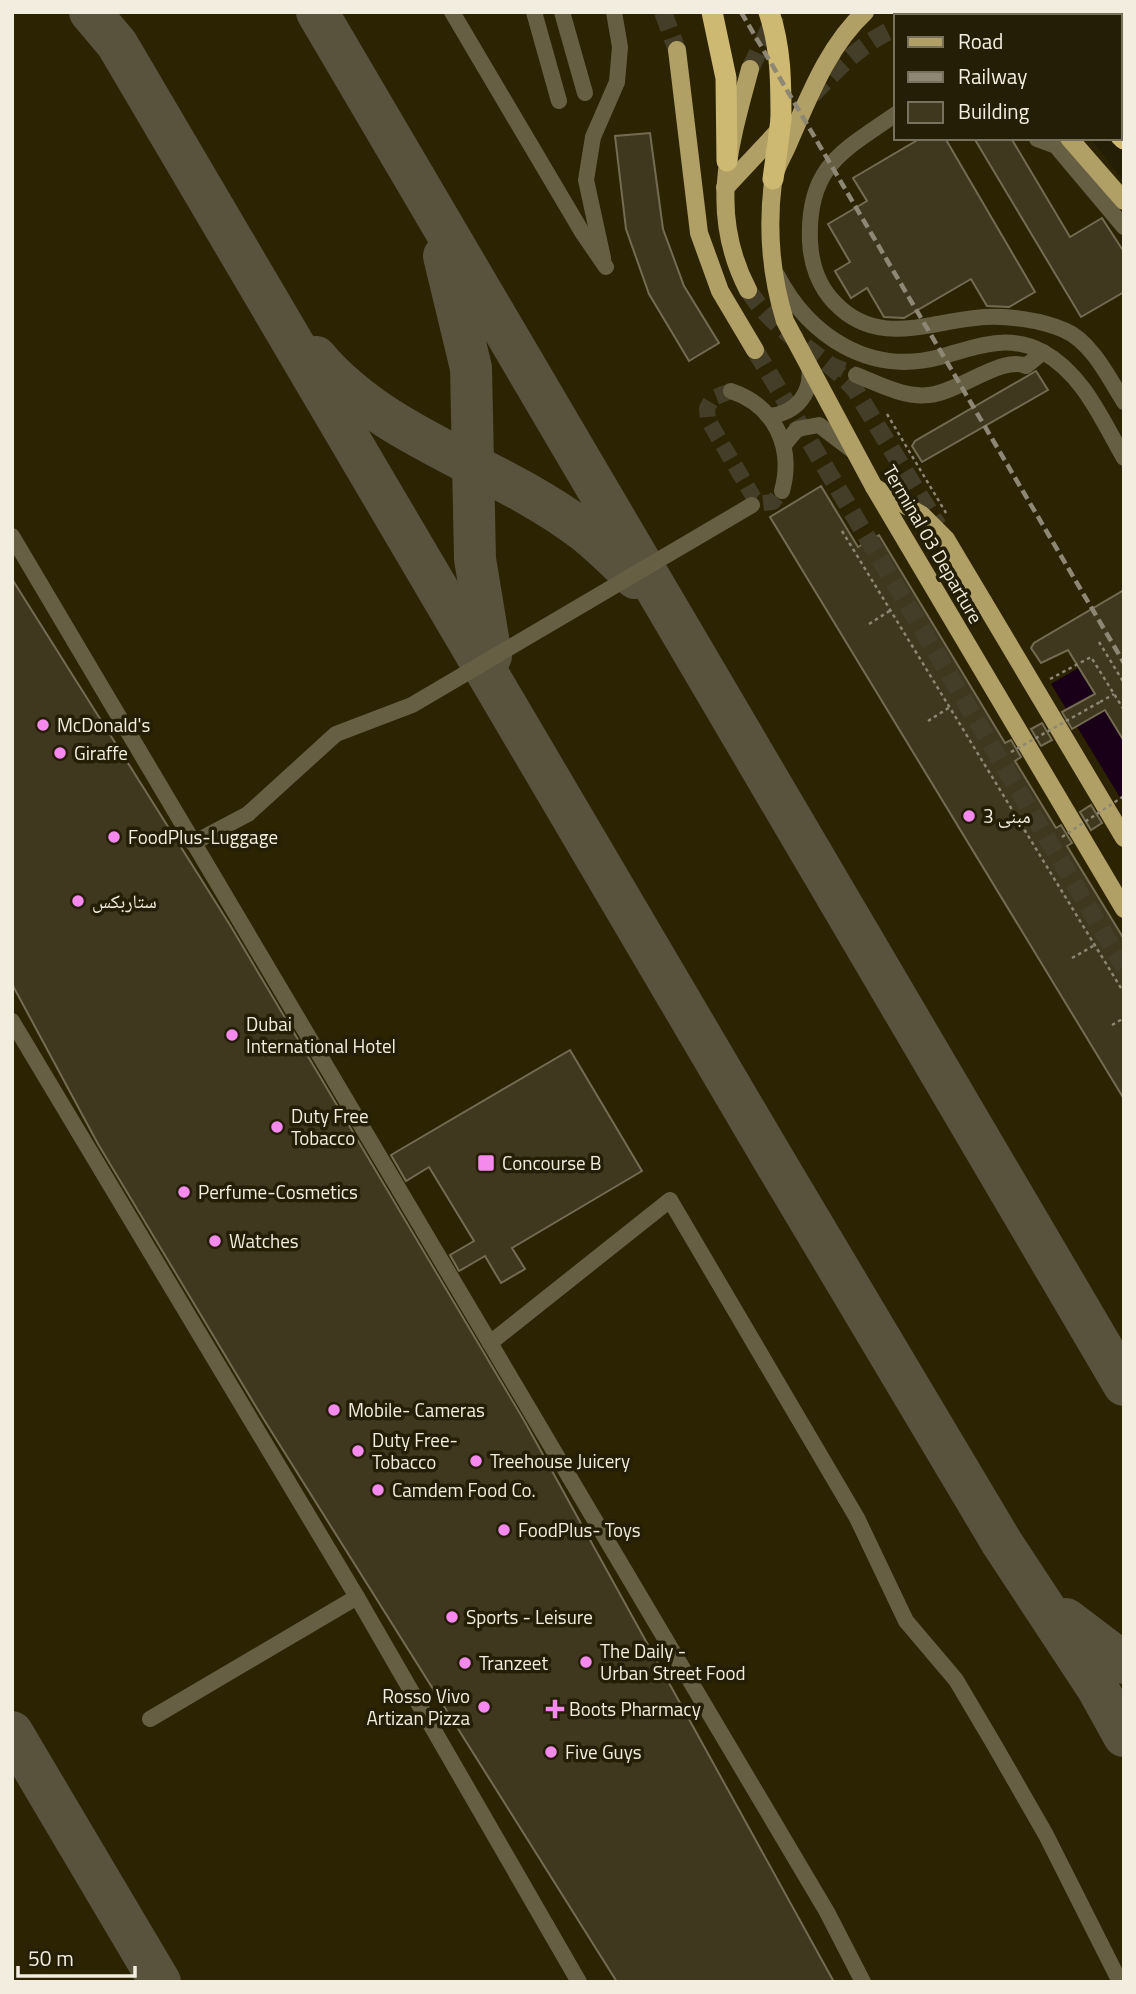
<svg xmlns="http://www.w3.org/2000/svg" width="1136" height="1994" font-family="'Titillium Web','Noto Naskh Arabic',sans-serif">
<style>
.built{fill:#2c2303}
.water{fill:#190018}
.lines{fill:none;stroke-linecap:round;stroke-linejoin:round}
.taxiway{stroke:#59523d;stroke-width:42}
.building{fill:#3f381f;stroke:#746c52;stroke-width:2}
.minor-tunnel{stroke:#443d27;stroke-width:16;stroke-dasharray:16 8;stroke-linecap:butt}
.major-tunnel{stroke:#443d27;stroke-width:18;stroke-dasharray:18 9;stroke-linecap:butt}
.path{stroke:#8c8673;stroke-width:2.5;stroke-dasharray:3.5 3.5;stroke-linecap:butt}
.minor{stroke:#675f44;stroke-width:16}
.major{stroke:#b1a065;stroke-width:18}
.highway{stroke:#ceb972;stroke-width:21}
.rail{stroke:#8d8774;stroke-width:4.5;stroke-dasharray:10 5;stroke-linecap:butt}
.path-bridge{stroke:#8c8673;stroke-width:2.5;stroke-dasharray:3.5 3.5;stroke-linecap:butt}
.highway-bridge{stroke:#ceb972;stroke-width:21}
.poi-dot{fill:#f589ee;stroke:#251e06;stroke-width:2.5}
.labels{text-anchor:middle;stroke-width:7;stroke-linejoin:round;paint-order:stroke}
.street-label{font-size:19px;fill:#f2eddf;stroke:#251e06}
.poi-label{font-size:19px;fill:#f2eddf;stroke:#251e06;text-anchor:start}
</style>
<rect width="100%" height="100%" fill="#251e06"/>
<path class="built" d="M12 12H961L965 16H896V138H1090L1124 181V1982H12Z"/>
<path class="water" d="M1078 668 1124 742V804L1051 684Z"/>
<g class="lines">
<g class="taxiway">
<path d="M90 12 117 44 775 1162 1002 1543 1098 1689 1124 1736"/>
<path d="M317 12 1124 1385"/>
<path d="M444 256 471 368 475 559 491 656"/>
<path d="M316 357C386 440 500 466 584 531 602 545 619 562 635 578"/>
<path d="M1066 1619 1124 1663"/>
<path d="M12 1732 160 1982"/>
</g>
</g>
<g class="building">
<path d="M650 133 663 229 684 286 719 343 689 361 649 294 626 229 615 136Z"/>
<path d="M921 138H945L1035 292 1009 307 987 306 971 279 904 318 884 317 867 288 851 298 835 271 850 262 828 224 867 201 853 178Z"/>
<path d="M974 138H1011L1070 237 1102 218 1124 252V292L1081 317Z"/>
<path d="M1036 371 1048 390 922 462 912 446 915 441Z"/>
<path d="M821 486 858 547 879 535 1005 743 1011 740 1021 757 1015 761 1056 828 1061 825 1072 843 1067 846 1124 939V1099L770 517Z"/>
<path d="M12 579 230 925 525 1422 834 1982H617L261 1415 98 1144 12 984Z"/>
<path d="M1124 590V741L1105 710 1072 729 1062 712 1095 694 1068 650 1041 663 1031 648 1034 643Z"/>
<path d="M1042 723 1052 740 1041 746 1031 729Z"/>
<path d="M1091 805 1102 823 1091 830 1080 812Z"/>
<path d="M570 1050 642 1171 512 1248 525 1269 501 1283 485 1256 459 1271 450 1255 474 1241 429 1167 406 1181 391 1155Z"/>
</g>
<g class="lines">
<g class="minor-tunnel">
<path d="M1065 16H1110"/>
<path d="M829 364 856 375"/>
<path d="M731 391 713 398 707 408 708 420 754 498 763 503 773 502 782 491"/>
</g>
<g class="major-tunnel">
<path d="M663 12 677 50"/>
<path d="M750 69 776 15"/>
<path d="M812 95C837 69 862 42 896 28"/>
<path d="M748 290C778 337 821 350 856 391L938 526"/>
<path d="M755 350 1124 967"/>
</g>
<g class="path">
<path d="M887 414 946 513"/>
<path d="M842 531 1124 993"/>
<path d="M869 624 891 610"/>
<path d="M1099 642 1124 683"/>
<path d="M1050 679 1091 657 1124 710"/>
<path d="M1100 702 1114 694"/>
<path d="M928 721 950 707"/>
<path d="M1072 958 1095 945"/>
<path d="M1112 1025 1124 1018"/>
</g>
<g class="minor">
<path d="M452 12 582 232 606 267"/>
<path d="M534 12 559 101"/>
<path d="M562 12 585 93"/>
<path d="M896 114C843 151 807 166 810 241 811 264 819 287 835 303 879 349 932 320 985 317 1010 316 1041 320 1064 330 1091 341 1109 378 1124 402"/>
<path d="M1037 139 1056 146 1124 227"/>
<path d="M603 258 586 180 593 137 617 82 620 47 614 12"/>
<path d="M777 275C809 336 869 376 940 357 975 347 1008 333 1043 352 1083 374 1102 420 1124 458"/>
<path d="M856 375C879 384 904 398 929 395 957 393 1003 355 1026 366L1043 352"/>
<path d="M731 391C775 406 794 447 782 491"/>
<path d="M769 416C797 413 813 393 809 365"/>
<path d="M784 445 797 429 819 425 852 450"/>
<path d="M12 536 827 1912 863 1982"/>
<path d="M193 843 248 814 336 734 412 705 752 505"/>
<path d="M12 1021 357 1597 579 1982"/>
<path d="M490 1343 670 1200 857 1518 906 1621 956 1680 995 1746 1046 1835 1120 1982"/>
<path d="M150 1719 357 1597"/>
</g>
<g class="major">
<path d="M865 12C828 46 809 97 789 142 784 155 774 169 773 182 767 230 771 276 785 321L874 487 1124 909"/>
<path d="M677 50 699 233 720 291 755 350"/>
<path d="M1069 138 1124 201"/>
<path d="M725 188 783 126"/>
<path d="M748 290C708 213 729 147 750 69"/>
<path d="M874 487 922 515 946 539 1124 838"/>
</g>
<g class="highway">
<path d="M712 12 726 78 727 161"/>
<path d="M769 12C781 48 781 82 781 119"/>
<path d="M994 12 999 16"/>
<path d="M1050 12 1054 16"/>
<path d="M1079 12 1083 16"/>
<path d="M1120 47 1124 49"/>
<path d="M1120 81 1124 85"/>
<path d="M1120 135 1124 139"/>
<path d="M773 179 777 150"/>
</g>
<path class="rail" d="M741 12 1124 663"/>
<g class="path-bridge">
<path d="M1011 752 1100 702"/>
<path d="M1062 837 1124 796"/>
</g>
<path class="highway-bridge" d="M777 150 781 119"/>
</g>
<g class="poi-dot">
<circle cx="43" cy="725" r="7"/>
<circle cx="60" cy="753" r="7"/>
<circle cx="969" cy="816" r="7"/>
<circle cx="114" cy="837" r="7"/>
<circle cx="78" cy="901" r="7"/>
<circle cx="232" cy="1035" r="7"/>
<circle cx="277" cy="1127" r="7"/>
<rect x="477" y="1154" width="18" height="18" rx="3.5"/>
<circle cx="184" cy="1192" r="7"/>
<circle cx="215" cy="1241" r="7"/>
<circle cx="334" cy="1410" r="7"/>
<circle cx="358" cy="1451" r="7"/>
<circle cx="476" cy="1461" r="7"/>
<circle cx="378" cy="1490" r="7"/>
<circle cx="504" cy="1530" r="7"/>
<circle cx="452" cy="1617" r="7"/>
<circle cx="586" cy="1662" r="7"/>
<circle cx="465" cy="1663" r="7"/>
<circle cx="484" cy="1707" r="7"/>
<path d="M551.5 1698.5h7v7h7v7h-7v7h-7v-7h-7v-7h7z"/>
<circle cx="551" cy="1752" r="7"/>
</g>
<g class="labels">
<g class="street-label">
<text transform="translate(933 544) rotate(60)" y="7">Terminal 03 Departure</text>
</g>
<g class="poi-label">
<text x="57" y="732">McDonald's</text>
<text x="74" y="760">Giraffe</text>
<text x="983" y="823">مبنى 3</text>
<text x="128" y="844">FoodPlus-Luggage</text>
<text x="92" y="908">ستاربكس</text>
<text x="246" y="1031">Dubai<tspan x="246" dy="22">International Hotel</tspan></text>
<text x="291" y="1123">Duty Free<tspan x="291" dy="22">Tobacco</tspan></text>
<text x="502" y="1170">Concourse B</text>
<text x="198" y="1199">Perfume-Cosmetics</text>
<text x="229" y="1248">Watches</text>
<text x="348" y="1417">Mobile- Cameras</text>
<text x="372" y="1447">Duty Free-<tspan x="372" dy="22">Tobacco</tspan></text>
<text x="490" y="1468">Treehouse Juicery</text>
<text x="392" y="1497">Camdem Food Co.</text>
<text x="518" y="1537">FoodPlus- Toys</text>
<text x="466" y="1624">Sports - Leisure</text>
<text x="600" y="1658">The Daily -<tspan x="600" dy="22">Urban Street Food</tspan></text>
<text x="479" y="1670">Tranzeet</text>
<text x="470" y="1703" text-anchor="end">Rosso Vivo<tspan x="470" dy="22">Artizan Pizza</tspan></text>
<text x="569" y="1716">Boots Pharmacy</text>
<text x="565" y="1759">Five Guys</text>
</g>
</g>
<rect width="1136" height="1994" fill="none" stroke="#f2eddf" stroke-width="28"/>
<rect x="894" y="14" width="228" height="126" fill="#251e06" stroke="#77715d" stroke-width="2"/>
<rect x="908" y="37" width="35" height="10" fill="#b1a065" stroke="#77715d" stroke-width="2"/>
<text x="958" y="49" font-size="21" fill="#f2eddf">Road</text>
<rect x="908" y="72" width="35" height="10" fill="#8d8774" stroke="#77715d" stroke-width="2"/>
<text x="958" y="84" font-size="21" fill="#f2eddf">Railway</text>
<rect x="908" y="102" width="35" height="21" fill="#3f381f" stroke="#77715d" stroke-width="2"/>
<text x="958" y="119" font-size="21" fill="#f2eddf">Building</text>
<path d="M18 1966v10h117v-10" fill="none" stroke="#f2eddf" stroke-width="3.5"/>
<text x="28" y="1966" font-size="21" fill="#f2eddf" stroke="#251e06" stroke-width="5" paint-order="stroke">50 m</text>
</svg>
